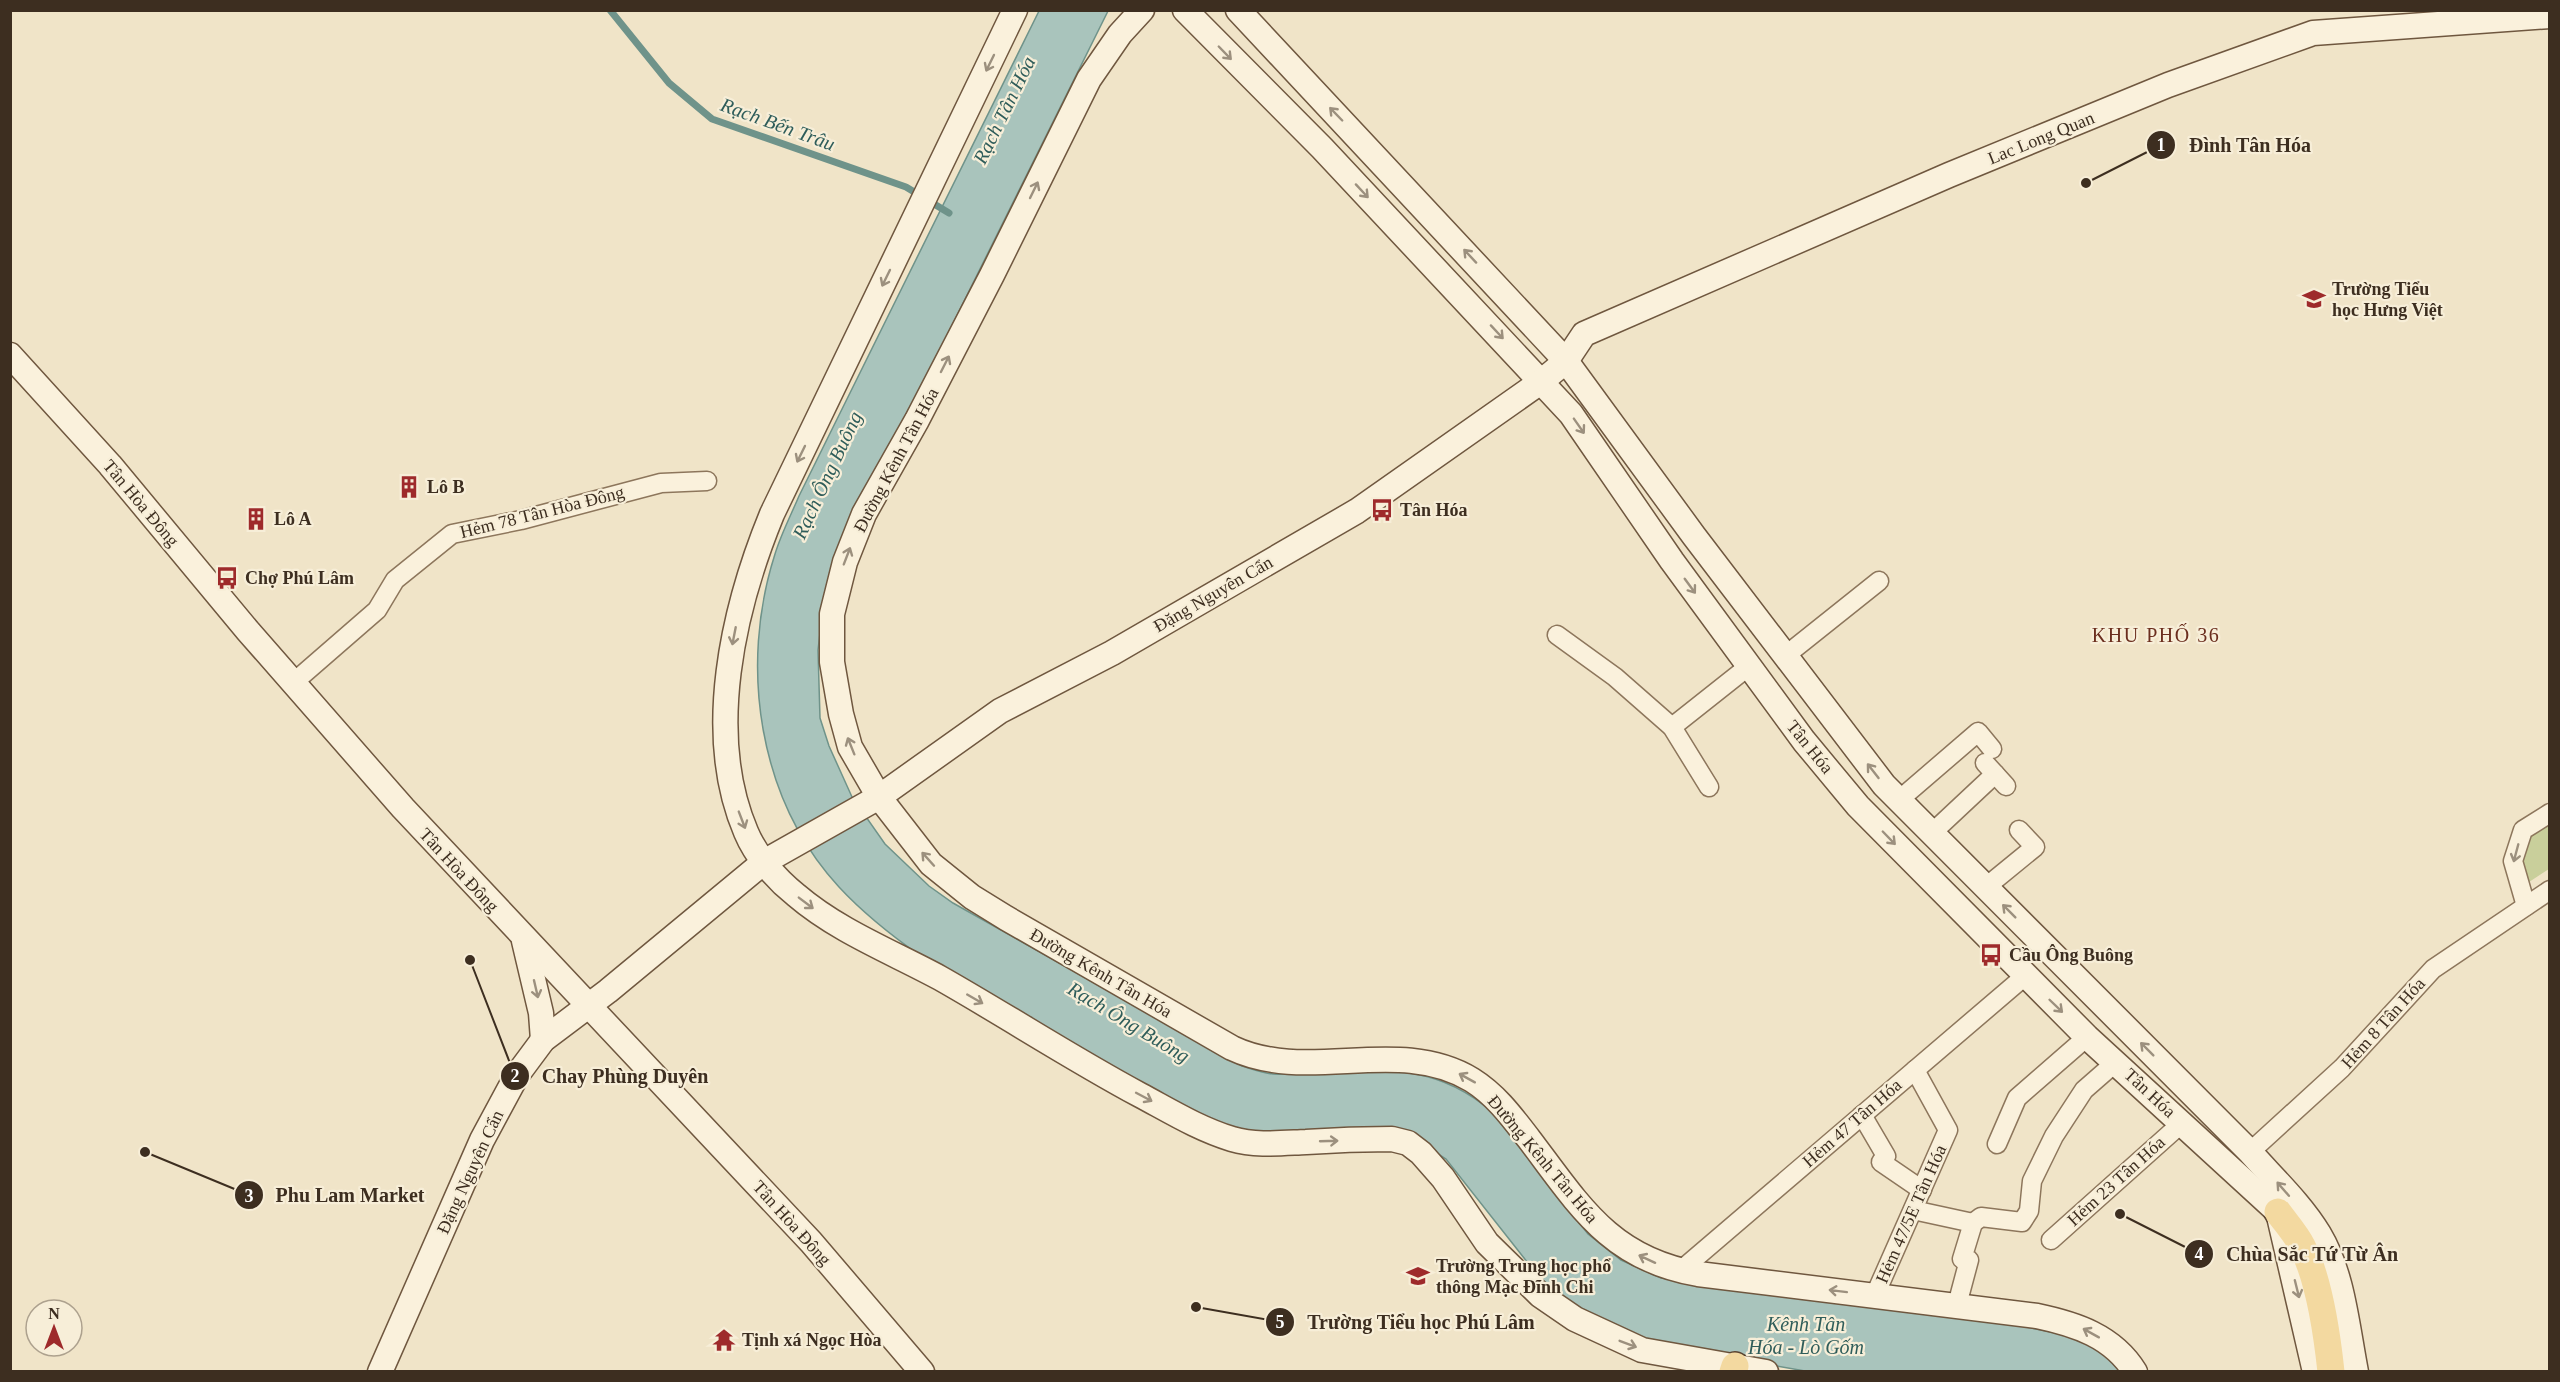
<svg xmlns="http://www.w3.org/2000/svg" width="2560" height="1382" font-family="'Times New Roman',serif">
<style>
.green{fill:#c9cf9b}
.water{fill:#a9c4bc;stroke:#6f938a;stroke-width:1.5}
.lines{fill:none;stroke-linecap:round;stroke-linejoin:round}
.stream{stroke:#6f938a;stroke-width:7}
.street-casing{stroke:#8d765c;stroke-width:21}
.secondary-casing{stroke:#6f573f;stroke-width:27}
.primary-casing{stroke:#5b4430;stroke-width:30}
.street{stroke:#faf1dc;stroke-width:18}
.secondary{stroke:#faf1dc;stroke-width:24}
.primary{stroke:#f3d9a0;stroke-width:27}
.oneway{stroke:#9c907e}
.labels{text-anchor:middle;stroke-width:4.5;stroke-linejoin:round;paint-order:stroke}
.street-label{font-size:18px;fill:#3d2e20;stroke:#f7eed8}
.poi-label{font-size:18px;font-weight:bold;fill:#3d2e20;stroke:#f7eed8;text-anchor:start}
.water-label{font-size:20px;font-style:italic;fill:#2f5d5a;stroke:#f7eed8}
.neighbourhood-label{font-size:20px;letter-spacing:1.5px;fill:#6b2e1e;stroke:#f7eed8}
.leader{fill:none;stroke:#3d2e20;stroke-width:2}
.callout-dot{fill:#3d2e20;stroke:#f7eed8;stroke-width:2}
.mark-label{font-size:18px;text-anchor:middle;font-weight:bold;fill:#fff}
.callout-label{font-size:20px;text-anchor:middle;font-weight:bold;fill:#3d2e20;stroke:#f7eed8;stroke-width:4.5;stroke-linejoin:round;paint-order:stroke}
</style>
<rect width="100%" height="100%" fill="#f0e4c8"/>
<path class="green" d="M2549 823V869L2526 884C2521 851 2519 841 2549 823Z"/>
<path class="water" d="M1039 11H1108L853 525 822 616 818 650 820 718 829 746 852 797 885 844 929 886 953 903 1242 1066C1252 1069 1263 1073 1273 1074 1285 1075 1298 1073 1309 1073 1380 1070 1435 1062 1492 1112L1588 1234 1621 1260 1661 1278 1829 1302 2011 1324 2077 1337 2101 1351 2120 1371H1805L1663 1346 1585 1316 1539 1277 1446 1159 1420 1142 1268 1140 1203 1120 922 957C892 936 864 914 839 887 758 799 739 666 775 554 781 534 791 515 799 496Z"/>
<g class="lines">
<path class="stream" d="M610 10 669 83 712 119 906 187 949 213"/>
<g class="street-casing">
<g id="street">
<path d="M1557 635 1615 677 1672 727 1709 787"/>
<path d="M1785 656 1879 581"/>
<path d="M293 683 377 610 395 580 452 534 521 520 661 483 707 481"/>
<path d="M1672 727 1749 666"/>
<path d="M1985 763 2006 786"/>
<path d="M1899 800 1978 732 1992 749"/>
<path d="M1932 833 1995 774"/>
<path d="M1986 887 2035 847 2019 830"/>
<path d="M2526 906 2513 861 2523 830 2550 813"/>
<path d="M1862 1115 1886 1156 1881 1162 1922 1190"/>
<path d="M1997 1144 2017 1098 2087 1037"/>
<path d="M2250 1152 2342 1068 2433 969 2550 890"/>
<path d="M1913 1210 1973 1223"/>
<path d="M2051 1240 2182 1123"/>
<path d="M1680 1271 2025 976"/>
<path d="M1875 1295 1948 1130 1915 1070"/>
<path d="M1957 1305 1969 1260 1962 1259 1973 1223 1981 1217 2022 1222 2029 1211 2032 1181 2054 1136 2084 1090 2116 1062"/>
</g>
</g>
<g class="secondary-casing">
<g id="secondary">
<path d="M1015 10 772 514C733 609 704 734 746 832 756 856 776 879 796 895 838 931 892 952 940 978 1007 1016 1071 1058 1140 1095 1170 1111 1199 1129 1232 1139 1256 1146 1282 1143 1306 1142 1335 1140 1364 1139 1392 1139L1408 1143 1421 1153 1443 1178 1487 1243 1540 1295 1575 1319 1642 1350 1766 1372"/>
<path d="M1142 10 1120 34 1089 79 992 275 917 420 864 514 845 562 832 614V662L841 714 850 747 879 797 931 864 972 897 1006 918 1232 1048C1308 1084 1398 1035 1472 1080 1496 1095 1512 1117 1529 1139 1579 1205 1610 1259 1698 1274L2037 1316C2075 1324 2113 1336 2135 1372"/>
<path d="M1185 10 1322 148 1571 414 1672 561 1804 741 1858 806 2087 1037 2278 1212 2315 1372"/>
<path d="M1238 10 1566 361 1694 536 1884 785 2250 1152C2273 1178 2301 1204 2319 1234 2343 1274 2347 1326 2356 1372"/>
<path d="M10 355 110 465 248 631 403 808 811 1242 922 1372"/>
<path d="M524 941 541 1013 543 1040"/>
<path d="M380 1372 482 1140 517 1075 543 1040 608 991 764 862 879 797 1000 711 1112 653 1357 511 1542 381 1566 361 1584 334 1949 175 2168 85 2313 33 2550 16"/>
</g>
</g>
<g class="primary-casing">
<g id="primary">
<path d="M2278 1212C2286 1223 2296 1234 2302 1246 2319 1279 2327 1334 2331 1372"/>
<path d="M1733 1372 1735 1366"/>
</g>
</g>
<use href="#street" class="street"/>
<use href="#secondary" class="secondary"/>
<use href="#primary" class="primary"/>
</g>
<defs><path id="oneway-shaft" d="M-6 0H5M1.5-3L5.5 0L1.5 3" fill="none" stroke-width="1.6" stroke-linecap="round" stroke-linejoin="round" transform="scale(1.5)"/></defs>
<g class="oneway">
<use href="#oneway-shaft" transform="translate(1225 53) rotate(46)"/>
<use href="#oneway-shaft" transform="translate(990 63) rotate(116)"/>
<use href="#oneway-shaft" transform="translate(1336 114) rotate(-134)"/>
<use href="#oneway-shaft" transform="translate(1034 190) rotate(-64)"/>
<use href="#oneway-shaft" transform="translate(1362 191) rotate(47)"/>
<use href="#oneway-shaft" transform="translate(1470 256) rotate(-133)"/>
<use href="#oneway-shaft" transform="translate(886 278) rotate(116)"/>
<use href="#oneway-shaft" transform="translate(1497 332) rotate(47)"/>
<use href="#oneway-shaft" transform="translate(945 364) rotate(-63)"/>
<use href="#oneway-shaft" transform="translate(1579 426) rotate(55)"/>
<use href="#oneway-shaft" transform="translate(801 454) rotate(116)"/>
<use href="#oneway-shaft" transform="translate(847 556) rotate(-69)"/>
<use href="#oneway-shaft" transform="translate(1690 586) rotate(54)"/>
<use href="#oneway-shaft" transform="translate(734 636) rotate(101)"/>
<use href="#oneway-shaft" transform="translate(851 746) rotate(-112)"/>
<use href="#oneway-shaft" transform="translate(1873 771) rotate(-128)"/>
<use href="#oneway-shaft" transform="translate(742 820) rotate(69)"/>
<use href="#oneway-shaft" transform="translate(1889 838) rotate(46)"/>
<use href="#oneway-shaft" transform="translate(2516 853) rotate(105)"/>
<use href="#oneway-shaft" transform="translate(928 859) rotate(-132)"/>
<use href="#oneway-shaft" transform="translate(806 903) rotate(37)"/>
<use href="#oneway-shaft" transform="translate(2009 911) rotate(-135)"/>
<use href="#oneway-shaft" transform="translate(536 989) rotate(77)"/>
<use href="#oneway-shaft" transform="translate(975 999) rotate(30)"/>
<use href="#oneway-shaft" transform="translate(2056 1006) rotate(44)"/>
<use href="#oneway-shaft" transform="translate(2147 1049) rotate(-135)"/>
<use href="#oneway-shaft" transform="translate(1467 1078) rotate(-151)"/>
<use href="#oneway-shaft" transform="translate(1144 1097) rotate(28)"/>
<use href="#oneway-shaft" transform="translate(1329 1141) rotate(-2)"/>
<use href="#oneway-shaft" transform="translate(2283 1189) rotate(-131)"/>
<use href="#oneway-shaft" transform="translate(1647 1259) rotate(-155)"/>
<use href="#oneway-shaft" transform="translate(2297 1289) rotate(76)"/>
<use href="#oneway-shaft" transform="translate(1838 1291) rotate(-173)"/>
<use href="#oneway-shaft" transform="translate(2091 1333) rotate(-151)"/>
<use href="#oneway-shaft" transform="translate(1628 1344) rotate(21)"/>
</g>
<defs>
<g id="school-bare" transform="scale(1.8)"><path d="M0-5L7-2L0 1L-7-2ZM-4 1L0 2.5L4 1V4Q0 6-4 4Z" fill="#9e2a2b" stroke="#f7eed8" stroke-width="2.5" paint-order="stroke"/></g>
<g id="building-bare" transform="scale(1.8)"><path d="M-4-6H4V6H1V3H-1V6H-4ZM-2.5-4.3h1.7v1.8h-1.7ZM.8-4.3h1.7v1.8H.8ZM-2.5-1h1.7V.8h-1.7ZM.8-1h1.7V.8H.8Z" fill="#9e2a2b" stroke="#f7eed8" stroke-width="2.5" paint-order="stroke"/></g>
<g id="bus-bare" transform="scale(1.8)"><path d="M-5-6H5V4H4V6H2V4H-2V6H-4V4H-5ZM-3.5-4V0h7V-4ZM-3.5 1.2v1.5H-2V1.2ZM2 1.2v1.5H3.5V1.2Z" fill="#9e2a2b" stroke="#f7eed8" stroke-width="2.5" paint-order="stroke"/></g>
<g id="temple-bare" transform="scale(1.8)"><path d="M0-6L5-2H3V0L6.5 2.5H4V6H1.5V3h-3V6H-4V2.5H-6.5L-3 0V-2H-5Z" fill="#9e2a2b" stroke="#f7eed8" stroke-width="2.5" paint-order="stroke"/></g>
</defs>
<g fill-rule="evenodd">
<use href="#school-bare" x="2314" y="299"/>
<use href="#building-bare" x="409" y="487"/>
<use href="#bus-bare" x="1382" y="510"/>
<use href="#building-bare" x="256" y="519"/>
<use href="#bus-bare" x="227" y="578"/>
<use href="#bus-bare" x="1991" y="955"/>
<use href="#school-bare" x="1418" y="1276"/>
<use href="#temple-bare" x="724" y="1340"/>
</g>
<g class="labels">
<g class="street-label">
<text transform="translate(2041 138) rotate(-22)" y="6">Lac Long Quan</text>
<text transform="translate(896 460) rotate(-62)" y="6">Đường Kênh Tân Hóa</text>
<text transform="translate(141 503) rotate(50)" y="6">Tân Hòa Đông</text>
<text transform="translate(542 512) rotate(-14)" y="6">Hẻm 78 Tân Hòa Đông</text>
<text transform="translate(1213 594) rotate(-30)" y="6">Đặng Nguyên Cẩn</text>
<text transform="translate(1810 747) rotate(51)" y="6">Tân Hóa</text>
<text transform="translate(459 870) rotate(47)" y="6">Tân Hòa Đông</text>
<text transform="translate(1101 973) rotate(30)" y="6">Đường Kênh Tân Hóa</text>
<text transform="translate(2383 1023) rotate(-48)" y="6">Hẻm 8 Tân Hóa</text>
<text transform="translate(2150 1093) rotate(43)" y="6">Tân Hóa</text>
<text transform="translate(1852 1123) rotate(-41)" y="6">Hẻm 47 Tân Hóa</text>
<text transform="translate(1543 1159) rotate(50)" y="6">Đường Kênh Tân Hóa</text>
<text transform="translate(470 1172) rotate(-65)" y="6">Đặng Nguyên Cẩn</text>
<text transform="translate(2116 1181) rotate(-42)" y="6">Hẻm 23 Tân Hóa</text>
<text transform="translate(1911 1214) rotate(-66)" y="6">Hẻm 47/5E Tân Hóa</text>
<text transform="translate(792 1223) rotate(48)" y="6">Tân Hòa Đông</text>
</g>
<g class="poi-label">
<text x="2332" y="295">Trường Tiểu<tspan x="2332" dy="21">học Hưng Việt</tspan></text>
<text x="427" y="493">Lô B</text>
<text x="1400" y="516">Tân Hóa</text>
<text x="274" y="525">Lô A</text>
<text x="245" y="584">Chợ Phú Lâm</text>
<text x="2009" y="961">Cầu Ông Buông</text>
<text x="1436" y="1272">Trường Trung học phổ<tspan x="1436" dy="21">thông Mạc Đĩnh Chi</tspan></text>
<text x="742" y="1346">Tịnh xá Ngọc Hòa</text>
</g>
<g class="water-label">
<text transform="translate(1004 110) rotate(-64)" y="7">Rạch Tân Hóa</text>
<text transform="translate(778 124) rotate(20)" y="7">Rạch Bến Trâu</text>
<text transform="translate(827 475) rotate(-65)" y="7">Rạch Ông Buông</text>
<text transform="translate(1129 1022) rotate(31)" y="7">Rạch Ông Buông</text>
<text x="1806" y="1331">Kênh Tân<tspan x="1806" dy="23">Hóa - Lò Gốm</tspan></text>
</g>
<g class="neighbourhood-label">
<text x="2156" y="642">KHU PHỐ 36</text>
</g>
</g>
<path class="leader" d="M2086 183L2161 145M470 960L515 1076M145 1152L249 1195M2120 1214L2199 1254M1196 1307L1280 1322"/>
<g class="callout-dot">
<circle cx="2086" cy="183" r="6"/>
<circle cx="470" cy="960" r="6"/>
<circle cx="145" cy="1152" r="6"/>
<circle cx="2120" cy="1214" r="6"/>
<circle cx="1196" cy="1307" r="6"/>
<circle cx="2161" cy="145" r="15"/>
<circle cx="515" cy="1076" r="15"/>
<circle cx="249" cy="1195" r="15"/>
<circle cx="2199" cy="1254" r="15"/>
<circle cx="1280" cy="1322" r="15"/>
</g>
<g class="mark-label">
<text x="2161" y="151">1</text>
<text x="515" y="1082">2</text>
<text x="249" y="1202">3</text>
<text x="2199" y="1260">4</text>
<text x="1280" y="1328">5</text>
</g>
<g class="callout-label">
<text x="2250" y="152">Đình Tân Hóa</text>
<text x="625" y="1083">Chay Phùng Duyên</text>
<text x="350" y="1202">Phu Lam Market</text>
<text x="2312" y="1261">Chùa Sắc Tứ Từ Ân</text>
<text x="1421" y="1329">Trường Tiểu học Phú Lâm</text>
</g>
<rect width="2560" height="1382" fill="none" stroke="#3d2e20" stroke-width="24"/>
<g transform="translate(54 1328)"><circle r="28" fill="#f7eed8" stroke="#ada18e" stroke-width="1.5"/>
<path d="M0-4.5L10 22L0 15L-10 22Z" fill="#9e2a2b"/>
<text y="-9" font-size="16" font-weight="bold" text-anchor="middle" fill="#3d2e20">N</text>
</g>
</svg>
